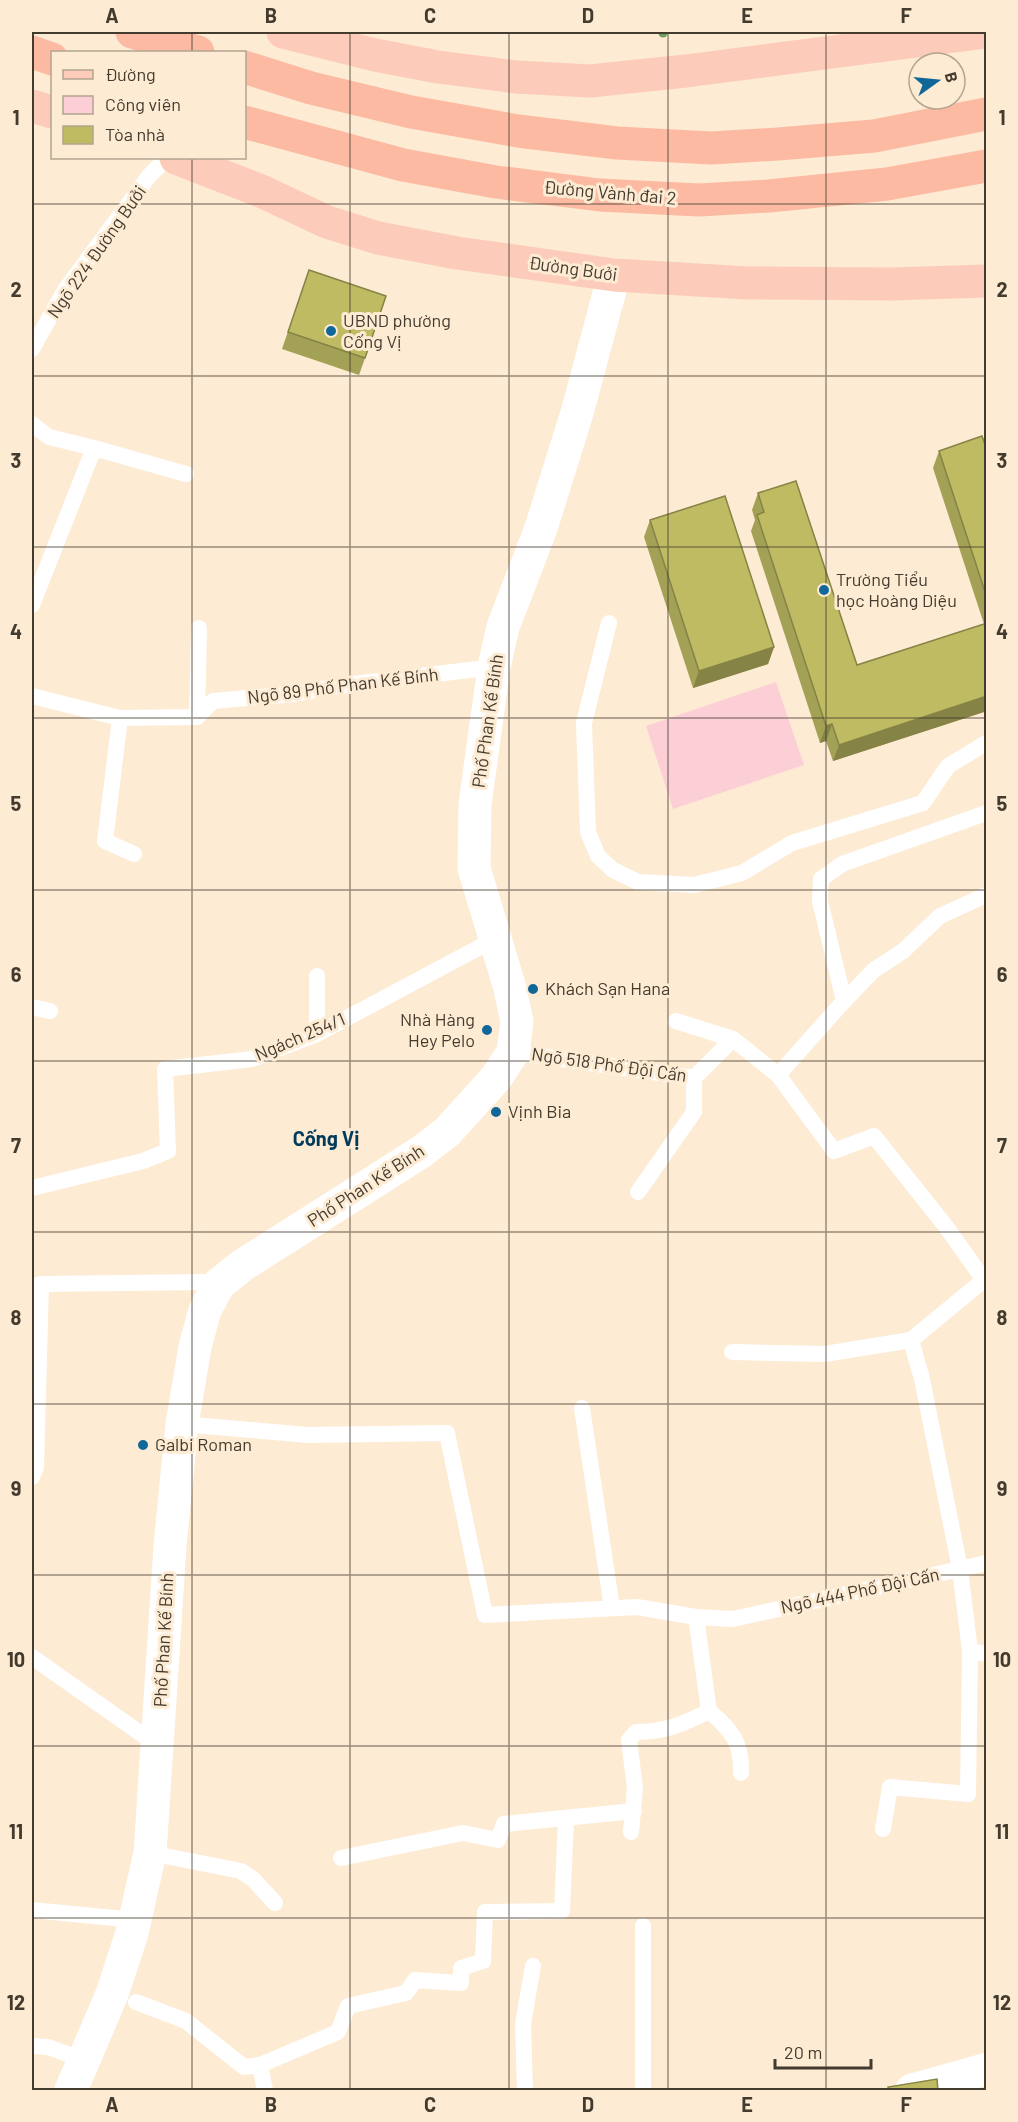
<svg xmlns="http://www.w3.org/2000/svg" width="1018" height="2122" font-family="Barlow,sans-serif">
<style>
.green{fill:#fccfd6}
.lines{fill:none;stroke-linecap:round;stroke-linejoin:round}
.stream{stroke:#6ba261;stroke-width:9}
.service{stroke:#fff;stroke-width:16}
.minor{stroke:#fff;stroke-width:32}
.tertiary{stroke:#fff;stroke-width:33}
.primary{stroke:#fdcbba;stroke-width:33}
.trunk{stroke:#fcbaa3;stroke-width:33}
.wall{fill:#a3a155}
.shaded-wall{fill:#858345}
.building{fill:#bebb63;stroke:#858345;stroke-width:1.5}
.grid{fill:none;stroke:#443b2f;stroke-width:1.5;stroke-opacity:0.55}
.poi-dot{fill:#116898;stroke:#fdebd3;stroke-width:2}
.labels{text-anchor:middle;stroke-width:6;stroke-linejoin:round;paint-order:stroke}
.street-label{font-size:18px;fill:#443b2f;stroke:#fdebd3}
.poi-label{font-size:18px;fill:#443b2f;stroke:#fdebd3;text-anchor:start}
.neighbourhood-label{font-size:20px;font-weight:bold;fill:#003b5c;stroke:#fdebd3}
.neatline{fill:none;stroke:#443b2f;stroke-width:2}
.grid-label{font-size:20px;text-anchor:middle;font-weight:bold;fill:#443b2f}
</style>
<rect width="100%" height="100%" fill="#fdebd3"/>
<path class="green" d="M776 682 804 765 673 809 646 726Z"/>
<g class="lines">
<path class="stream" d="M663 33V32"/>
<g class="service">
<path d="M32 349 65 290 149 176 167 158"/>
<path d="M32 424 49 437 94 448 32 605"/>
<path d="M94 448 186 474"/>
<path d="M609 623 584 723 588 832 598 856 613 870 638 882 694 885 742 873 792 843 923 803 948 766 986 743"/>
<path d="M32 696 120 718 197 717"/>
<path d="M197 717 213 701 294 694 338 686 494 667"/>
<path d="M197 717 199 628"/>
<path d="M120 718 105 841 134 854"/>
<path d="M317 976V1034"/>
<path d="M844 1001 874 970 903 951 940 916 986 895"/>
<path d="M32 1007 50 1011"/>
<path d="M676 1021 733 1039"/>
<path d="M513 1052 694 1078 733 1039 778 1075 844 1001 820 901 821 879 842 864 986 813"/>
<path d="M778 1075 834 1151 874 1136 947 1228 984 1280 911 1340 922 1379 960 1569 986 1563"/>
<path d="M32 1188 143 1161 168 1151 165 1069 252 1059 317 1034 495 939"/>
<path d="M638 1192 694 1112V1078"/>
<path d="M32 1287 41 1284 205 1282 219 1284"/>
<path d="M732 1352 825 1354 911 1340"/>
<path d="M582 1408 612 1608"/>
<path d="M182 1424 308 1435 447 1433 485 1615 637 1607 696 1617 733 1619 960 1569 970 1651 986 1654"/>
<path d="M32 1477 36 1467 41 1284"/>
<path d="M696 1617 709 1711C732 1730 742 1743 741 1773"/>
<path d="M32 1657 157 1745"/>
<path d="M883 1829 890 1787 968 1794 970 1651"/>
<path d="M631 1832 635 1788 629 1740 636 1732C665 1732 684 1724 709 1711"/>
<path d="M150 1853 241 1871 253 1879 275 1903"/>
<path d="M341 1858 463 1833 498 1840 504 1824 634 1811"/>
<path d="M32 1910 135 1920"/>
<path d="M643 1926V2090"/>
<path d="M136 2002 186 2021 244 2067 260 2065 265 2090"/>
<path d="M32 2046 48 2047 84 2060"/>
<path d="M260 2065 338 2032 348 2006 406 1993 415 1980 461 1983V1968L483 1961 485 1912 562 1911 566 1819"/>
<path d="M525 2090 523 2024 533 1966"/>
</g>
<path class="minor" d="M911 2090 986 2069"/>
<path class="tertiary" d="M71 2090 112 1994 132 1933 150 1853 170 1546 182 1424 195 1347 205 1310 219 1284 243 1265 421 1152 447 1132 496 1078 513 1052 517 1021 509 985 474 868 475 804 494 667 503 627 541 528 577 413 614 275"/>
<g class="primary">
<path d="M283 32 375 55 438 67 516 77 590 81 686 71 986 32"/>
<path d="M32 106 52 112"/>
<path d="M176 158 261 191 327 222 378 238 457 253 614 275 748 283 892 284 986 281"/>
</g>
<g class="trunk">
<path d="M132 32 198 52"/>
<path d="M32 52 52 59"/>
<path d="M244 67 311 88 411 112 518 131 617 143 711 148 778 144 874 136 986 114"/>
<path d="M244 122 403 165 496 182 600 195 699 200 769 196 887 184 986 166"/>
</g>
</g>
<g class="wall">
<path d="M309 270 365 358 359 375 282 349Z"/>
<path d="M987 450V711L833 761 826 741 820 743 751 531 755 520 752 510 758 493 857 665 984 624 933 468 939 451Z"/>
<path d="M650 520 774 647 768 664 693 688 644 537Z"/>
</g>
<g class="shaded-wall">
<path d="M774 647 768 664 693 688 699 671Z"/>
<path d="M987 696V711L833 761 839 745Z"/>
<path d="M832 724 826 741 820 743 826 726Z"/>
</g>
<g class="building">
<path d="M309 270 386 296 365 358 288 332Z"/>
<path d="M982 436 987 450V598L939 451Z"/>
<path d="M796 481 857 665 987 623V696L839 745 832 724 826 726 757 515 764 512 758 493Z"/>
<path d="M725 496 774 647 699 671 650 520Z"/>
<path d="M937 2079 938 2091H889L888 2087Z"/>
</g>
<path class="grid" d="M192 32V52M350 32V2090M509 32V2090M668 32V2090M826 32V2090M192 158V2090M32 204H986M32 376H986M32 547H986M32 718H986M32 890H986M32 1061H986M32 1232H986M32 1404H986M32 1575H986M32 1746H986M32 1918H986"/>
<g class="poi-dot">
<circle cx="331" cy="331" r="6"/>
<circle cx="824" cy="590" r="6"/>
<circle cx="533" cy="989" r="6"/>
<circle cx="487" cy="1030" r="6"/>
<circle cx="496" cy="1112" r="6"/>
<circle cx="143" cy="1445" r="6"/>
</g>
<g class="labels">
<g class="street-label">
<text transform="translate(610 193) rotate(5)" y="6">Đường Vành đai 2</text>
<text transform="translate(97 252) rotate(-55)" y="6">Ngõ 224 Đường Bưởi</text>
<text transform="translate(573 269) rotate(8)" y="6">Đường Bưởi</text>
<text transform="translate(343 686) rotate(-7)" y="6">Ngõ 89 Phố Phan Kế Bính</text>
<text transform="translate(488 721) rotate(-82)" y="6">Phố Phan Kế Bính</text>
<text transform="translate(300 1037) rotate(-23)" y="6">Ngách 254/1</text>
<text transform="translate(609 1065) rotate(8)" y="6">Ngõ 518 Phố Đội Cấn</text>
<text transform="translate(366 1186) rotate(-33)" y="6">Phố Phan Kế Bính</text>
<text transform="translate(860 1591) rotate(-12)" y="6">Ngõ 444 Phố Đội Cấn</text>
<text transform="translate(164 1640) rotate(-87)" y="6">Phố Phan Kế Bính</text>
</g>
<g class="poi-label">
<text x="343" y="327">UBND phường<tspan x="343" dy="21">Cống Vị</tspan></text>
<text x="836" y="586">Trường Tiểu<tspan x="836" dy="21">học Hoàng Diệu</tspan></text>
<text x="545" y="995">Khách Sạn Hana</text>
<text x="475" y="1026" text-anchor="end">Nhà Hàng<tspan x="475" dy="21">Hey Pelo</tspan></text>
<text x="508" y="1118">Vịnh Bia</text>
<text x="155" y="1451">Galbi Roman</text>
</g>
<g class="neighbourhood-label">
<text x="326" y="1146">Cống Vị</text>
</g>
</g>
<rect width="1018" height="2122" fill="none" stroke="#fdebd3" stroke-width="66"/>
<rect x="51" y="51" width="195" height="108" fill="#fdebd3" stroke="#b3a591" stroke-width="1.5"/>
<rect x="63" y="70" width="30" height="9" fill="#fdcbba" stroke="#b3a591" stroke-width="1.5"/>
<text x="105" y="81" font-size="18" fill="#443b2f">Đường</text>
<rect x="63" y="96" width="30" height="18" fill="#fccfd6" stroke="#b3a591" stroke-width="1.5"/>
<text x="105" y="111" font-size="18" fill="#443b2f">Công viên</text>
<rect x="63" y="126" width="30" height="18" fill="#bebb63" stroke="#b3a591" stroke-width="1.5"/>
<text x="105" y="141" font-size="18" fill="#443b2f">Tòa nhà</text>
<g transform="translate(937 81) rotate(75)"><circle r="28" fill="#fdebd3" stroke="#b3a591" stroke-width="1.5"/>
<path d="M0-4.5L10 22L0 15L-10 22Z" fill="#116898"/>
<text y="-9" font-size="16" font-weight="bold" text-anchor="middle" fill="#443b2f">B</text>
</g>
<path d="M775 2059v9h96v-9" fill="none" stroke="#443b2f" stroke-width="3"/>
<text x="784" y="2059" font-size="18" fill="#443b2f" stroke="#fdebd3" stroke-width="4.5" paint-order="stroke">20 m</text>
<rect x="33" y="33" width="952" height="2056" class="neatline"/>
<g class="grid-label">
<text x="112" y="23">A</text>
<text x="271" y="23">B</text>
<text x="430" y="23">C</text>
<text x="588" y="23">D</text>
<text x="747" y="23">E</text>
<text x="906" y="23">F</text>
<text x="16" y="125">1</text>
<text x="1002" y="125">1</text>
<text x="16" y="297">2</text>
<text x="1002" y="297">2</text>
<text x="16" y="468">3</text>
<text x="1002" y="468">3</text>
<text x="16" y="639">4</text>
<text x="1002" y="639">4</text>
<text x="16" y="811">5</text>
<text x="1002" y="811">5</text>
<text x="16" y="982">6</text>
<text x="1002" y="982">6</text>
<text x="16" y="1153">7</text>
<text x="1002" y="1153">7</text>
<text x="16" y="1325">8</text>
<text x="1002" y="1325">8</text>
<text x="16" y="1496">9</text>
<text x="1002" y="1496">9</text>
<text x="16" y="1667">10</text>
<text x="1002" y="1667">10</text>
<text x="16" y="1839">11</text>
<text x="1002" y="1839">11</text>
<text x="16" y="2010">12</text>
<text x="1002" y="2010">12</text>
<text x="112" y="2112">A</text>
<text x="271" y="2112">B</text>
<text x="430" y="2112">C</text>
<text x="588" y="2112">D</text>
<text x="747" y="2112">E</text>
<text x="906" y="2112">F</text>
</g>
</svg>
